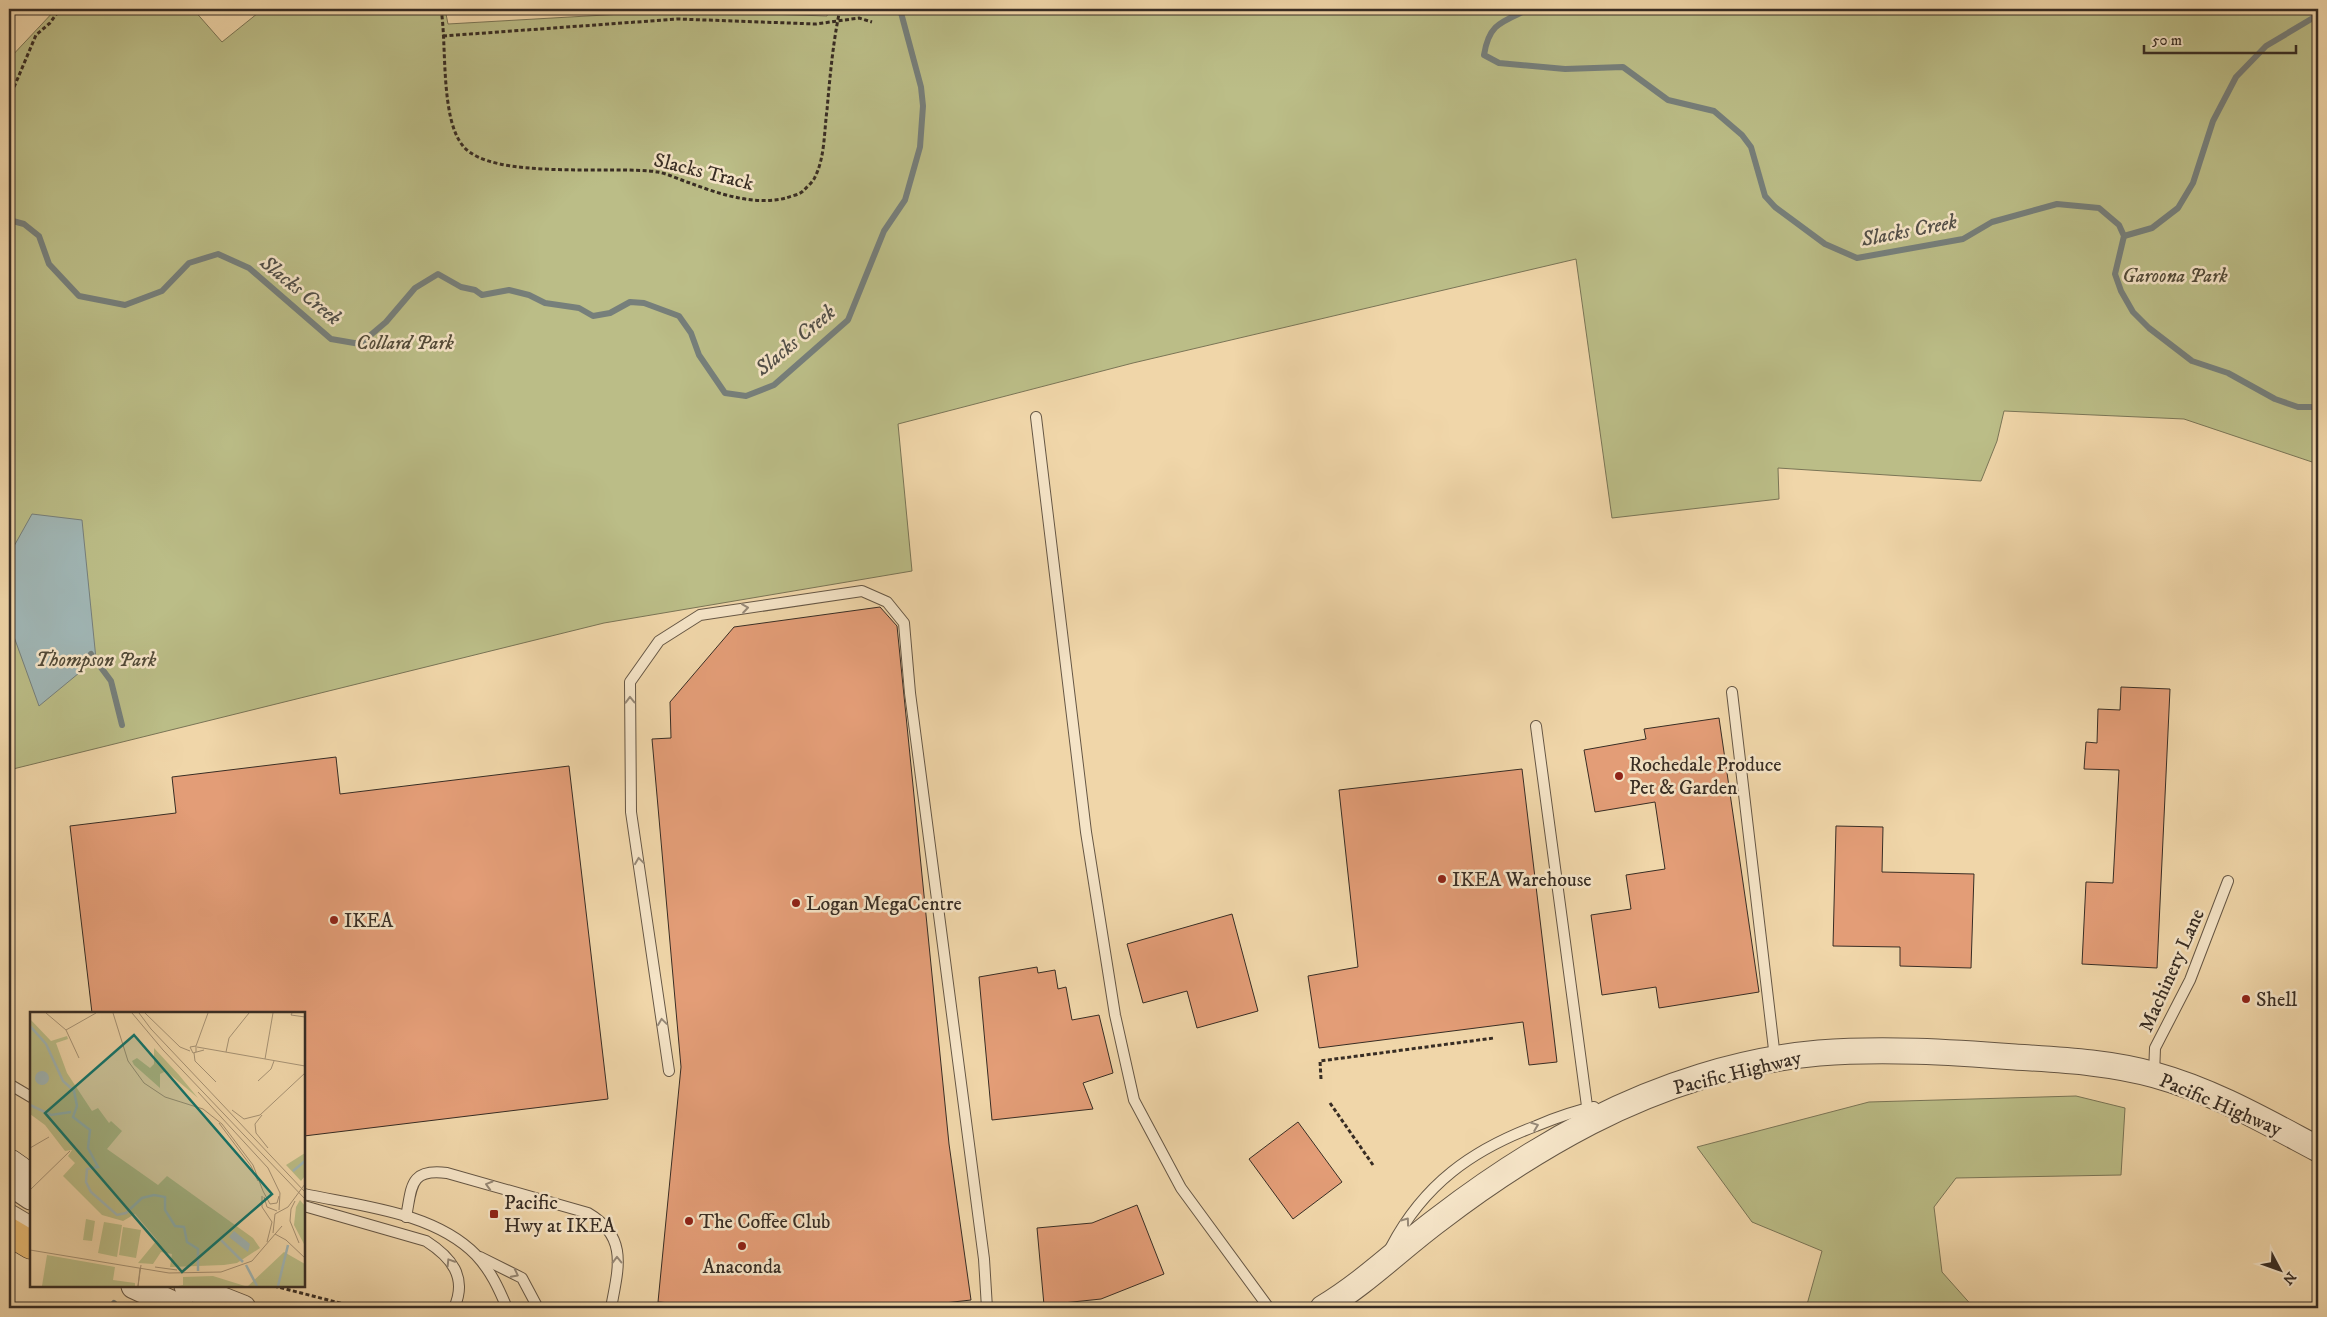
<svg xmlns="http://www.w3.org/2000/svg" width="2327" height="1317" font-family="'IM FELL DW Pica',serif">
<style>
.green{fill:#bbbd87;stroke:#7a7556}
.water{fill:#a0b6b5;stroke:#767f7b}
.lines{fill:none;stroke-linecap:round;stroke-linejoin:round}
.stream{stroke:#767f7b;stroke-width:6}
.building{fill:#e39d77;stroke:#382d24}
.service-casing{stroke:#665745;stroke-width:12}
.tertiary-casing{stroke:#665745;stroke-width:27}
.secondary-casing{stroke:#382d24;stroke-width:29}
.motorway-casing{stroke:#382d24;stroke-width:29}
.path{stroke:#382d24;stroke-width:3;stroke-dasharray:4 2.5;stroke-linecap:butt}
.service{stroke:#f5e4c7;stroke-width:10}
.tertiary{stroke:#f5e4c7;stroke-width:25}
.secondary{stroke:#f5e4c7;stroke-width:28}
.motorway{stroke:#e8bb74;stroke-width:28}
.oneway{stroke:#968876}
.poi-dot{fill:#8f2418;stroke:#f5e4c7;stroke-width:2}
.labels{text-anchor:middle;stroke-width:5;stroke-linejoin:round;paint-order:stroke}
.street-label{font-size:20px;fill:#382d24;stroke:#f5e4c7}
.park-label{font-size:20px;font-style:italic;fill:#524a38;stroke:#f5e4c7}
.poi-label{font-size:20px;fill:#382d24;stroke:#f5e4c7;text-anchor:start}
.water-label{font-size:21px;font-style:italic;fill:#524f48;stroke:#f5e4c7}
.inset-river{fill:none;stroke:#a0b6b5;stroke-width:2.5}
.inset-road{fill:none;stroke:#a69274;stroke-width:1}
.view{fill:#0f766e;fill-opacity:0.15;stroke:#0f766e;stroke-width:2.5}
.inset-edge{fill:none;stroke:#382d24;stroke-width:2.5}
</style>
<rect width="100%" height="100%" fill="#f0d6a9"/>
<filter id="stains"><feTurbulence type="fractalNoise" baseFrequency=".004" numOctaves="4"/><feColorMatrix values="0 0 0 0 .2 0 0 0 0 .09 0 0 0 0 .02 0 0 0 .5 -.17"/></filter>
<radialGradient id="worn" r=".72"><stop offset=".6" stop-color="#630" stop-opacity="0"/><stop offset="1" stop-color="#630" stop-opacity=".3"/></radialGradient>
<g class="green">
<path d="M56 9H193L222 42 263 9H445L448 24 675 11 827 16 829 9H2318V464L2184 419 2004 411 1997 441 1981 481 1778 468 1779 499 1612 518 1576 259 1133 363 898 424 912 571 604 623 9 770V59Z"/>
<path d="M2076 1096 2125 1108 2121 1175 1956 1178 1934 1207 1942 1272 1974 1308H1806L1822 1251 1752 1222 1697 1147 1869 1102Z"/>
</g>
<path class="water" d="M32 514 82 520 96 659 39 706 9 623V555Z"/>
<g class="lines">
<g class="stream">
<path d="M1529 9C1502 22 1489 23 1484 55L1499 63 1565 69 1623 67 1668 100 1714 111 1742 135 1751 147 1765 196 1775 207 1825 244 1857 258 1963 239 1992 222 2057 204 2099 208 2119 225 2124 236 2115 274 2121 291 2133 312 2149 328 2192 361 2228 373 2275 399 2298 407H2318"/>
<path d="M9 220 24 224 39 236 49 264 79 296 125 305 162 291 189 263 218 254 249 268 331 339 360 344 386 322 415 288 438 274 461 287 475 290 482 295 509 290 529 295 545 303 579 308 593 316 610 313 630 302 644 303 679 316 691 333 699 355 725 393 746 396 774 385 848 320 884 231 905 200 920 147 923 106 921 87 900 9"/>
<path d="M2124 236 2152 228 2178 208 2193 183 2213 121 2236 77 2266 46 2318 15"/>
<path d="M91 654 111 681 122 725"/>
<path d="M111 1308 114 1303"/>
</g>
</g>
<g class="building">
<path d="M880 607 897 626 949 1144 971 1300 900 1308H733L658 1302 681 1067 652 739 671 738 670 702 734 627Z"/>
<path d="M2121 687 2170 689 2157 968 2082 964 2086 882 2113 883 2119 770 2084 769 2086 742 2097 743 2098 709 2120 710Z"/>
<path d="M1719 718 1759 992 1659 1008 1656 987 1602 995 1591 915 1631 909 1626 875 1665 869 1655 802 1595 812 1584 750 1646 739 1644 729Z"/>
<path d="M336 757 340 794 569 766 608 1099 304 1136V1013H92L70 826 176 813 172 777Z"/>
<path d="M1522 769 1557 1062 1529 1065 1523 1022 1319 1048 1308 976 1358 967 1339 790Z"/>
<path d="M1836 826 1883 827 1882 872 1974 874 1971 968 1900 966V947L1833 946Z"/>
<path d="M1232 914 1258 1011 1197 1028 1187 991 1143 1003 1127 944Z"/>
<path d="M1037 967 1038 973 1055 970 1058 989 1066 987 1072 1020 1099 1015 1113 1073 1083 1083 1093 1109 992 1120 979 977Z"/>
<path d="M1298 1122 1342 1182 1293 1219 1249 1159Z"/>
<path d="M1137 1205 1164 1274 1101 1299 1044 1305 1037 1228 1092 1223Z"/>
</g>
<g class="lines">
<g class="service-casing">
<g id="service">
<path d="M1036 417 1086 832 1115 1015 1134 1100 1181 1188 1269 1308"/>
<path d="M1732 692 1775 1058"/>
<path d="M1536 726 1589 1121"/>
<path d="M669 1071 631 812 630 682 659 641 700 615 862 591 887 602 904 623 910 693 984 1259 987 1308"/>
<path d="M2154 1075 2155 1048 2190 980 2228 881"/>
<path d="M9 1084 31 1097"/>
<path d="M304 1194C360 1206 434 1212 476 1255 491 1271 499 1289 507 1308"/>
<path d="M304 1206 426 1241C451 1257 468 1277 454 1308"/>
<path d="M406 1217C412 1187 409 1168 447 1173L588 1213C629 1237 618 1269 611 1308"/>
<path d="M1391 1247C1424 1184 1472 1150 1536 1126 1555 1118 1574 1111 1594 1107"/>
<path d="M480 1257 522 1278 538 1308"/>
</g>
</g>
<g class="tertiary-casing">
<g id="tertiary">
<path d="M9 1182 31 1197"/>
<path d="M9 1217 31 1230"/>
<path d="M134 1286 182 1308"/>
<path d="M187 1286 243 1308"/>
<path d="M1323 1308C1365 1283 1400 1248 1439 1219 1486 1183 1538 1149 1590 1122 1660 1086 1740 1060 1819 1053 1883 1048 1950 1052 2015 1057 2061 1060 2109 1062 2155 1075 2213 1091 2265 1121 2318 1149"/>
</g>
</g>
<g class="secondary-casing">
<path id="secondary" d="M9 1163 19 1170 31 1185"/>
</g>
<g class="motorway-casing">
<path id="motorway" d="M9 1232 31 1245"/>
</g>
<g class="path">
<path d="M441 9C447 44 440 118 463 146 492 181 613 165 658 172 669 174 680 180 690 183 719 194 755 206 786 198 791 196 799 195 803 191 807 187 813 182 815 177 825 157 824 132 827 110 830 76 833 42 840 9"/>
<path d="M443 36 678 19 816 24 859 18 872 22"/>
<path d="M9 99 36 35 50 23 60 9"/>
<path d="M1321 1079 1320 1061 1494 1038"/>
<path d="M1330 1103 1373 1165"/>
<path d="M274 1286 359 1308"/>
</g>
<use href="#service" class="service"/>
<use href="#tertiary" class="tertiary"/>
<use href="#secondary" class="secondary"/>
<use href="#motorway" class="motorway"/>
</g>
<defs><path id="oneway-chevron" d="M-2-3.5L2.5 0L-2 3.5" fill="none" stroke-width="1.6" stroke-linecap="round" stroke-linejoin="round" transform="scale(1.25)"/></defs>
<g class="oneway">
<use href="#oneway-chevron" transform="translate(745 608) rotate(-8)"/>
<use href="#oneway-chevron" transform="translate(630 700) rotate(-91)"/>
<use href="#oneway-chevron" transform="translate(639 861) rotate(-98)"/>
<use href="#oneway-chevron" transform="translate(662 1022) rotate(-98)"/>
<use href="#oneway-chevron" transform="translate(1535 1126) rotate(-21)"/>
<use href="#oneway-chevron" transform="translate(489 1185) rotate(-164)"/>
<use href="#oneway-chevron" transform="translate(1406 1221) rotate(-54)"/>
<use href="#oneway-chevron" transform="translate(617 1260) rotate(-91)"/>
<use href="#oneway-chevron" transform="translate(450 1262) rotate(-122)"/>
<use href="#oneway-chevron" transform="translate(515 1274) rotate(27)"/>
</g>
<g class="poi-dot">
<circle cx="1619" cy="776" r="5"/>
<circle cx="1442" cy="879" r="5"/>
<circle cx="796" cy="903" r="5"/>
<circle cx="334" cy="920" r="5"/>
<circle cx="2246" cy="999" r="5"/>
<rect x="489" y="1209" width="10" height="10" rx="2.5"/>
<circle cx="689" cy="1221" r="5"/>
<circle cx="742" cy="1246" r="5"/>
</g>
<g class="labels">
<g class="street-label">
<text transform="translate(704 171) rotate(14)" y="7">Slacks Track</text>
<text transform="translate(2171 970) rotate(-66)" y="7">Machinery Lane</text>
<text transform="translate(1737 1072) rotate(-14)" y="7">Pacific Highway</text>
<text transform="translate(2221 1104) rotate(23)" y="7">Pacific Highway</text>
</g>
<g class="park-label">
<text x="2175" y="282">Garoona Park</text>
<text x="405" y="349">Collard Park</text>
<text x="96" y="666">Thompson Park</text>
</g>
<g class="poi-label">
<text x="1629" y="771">Rochedale Produce<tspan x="1629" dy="23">Pet &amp; Garden</tspan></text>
<text x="1452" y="886">IKEA Warehouse</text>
<text x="806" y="910">Logan MegaCentre</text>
<text x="344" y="927">IKEA</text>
<text x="2256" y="1006">Shell</text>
<text x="504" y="1209">Pacific<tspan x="504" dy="23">Hwy at IKEA</tspan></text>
<text x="699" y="1228">The Coffee Club</text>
<text x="742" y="1273" text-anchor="middle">Anaconda</text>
</g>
<g class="water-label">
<text transform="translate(1909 230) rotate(-11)" y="7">Slacks Creek</text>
<text transform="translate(301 290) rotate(39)" y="7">Slacks Creek</text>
<text transform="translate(795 340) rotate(-40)" y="7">Slacks Creek</text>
</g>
</g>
<g transform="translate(30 1012)">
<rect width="275" height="275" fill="#f0d6a9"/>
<path d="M0 7 21 29 37 24 38 27 26 31 37 61 62 99 68 96 79 111 81 109 92 119 77 137 128 173 137 164 223 226 230 236 207 251 194 253 140 255 142 242 131 240 123 252 108 251 127 228 105 202 93 209 72 203 33 164 45 151 38 144 42 138 35 139 15 113 0 102ZM124 36 149 63 168 86 136 59 130 62V76L104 53 102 49 107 46 120 56 124 52ZM275 141V164L271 169 256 153ZM270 188 275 194V234L264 213 266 195ZM56 207 65 209 62 229 53 228ZM74 210 92 213 87 245 68 241ZM93 215 111 218 106 246 89 243ZM254 240 275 252V274H218ZM17 243 85 255 83 268 105 271V274H12ZM183 264 215 274H148L153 273V265Z" fill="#bbbd87"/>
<path d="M5 66a7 7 0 1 1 14 0a7 7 0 1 1-14 0ZM204 219 220 232 218 240 199 225Z" fill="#a0b6b5"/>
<path class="inset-river" d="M0 14 16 32 33 69 44 79 47 94 43 105 60 118 58 136 68 155 57 157 56 170 61 180 87 203 96 201 112 186 124 183 135 185V198L145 214 154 215 157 230 168 237V259M0 93 21 103 41 100M263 159 275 149M191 228 213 250M216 253 227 274M248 274 258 233"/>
<path class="inset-road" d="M16 1 36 18 49 46M83 1 98 49 114 71 135 85 173 97 192 112 223 153 233 179M102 1 133 38 275 187M109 1 121 17 275 180M115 1 150 35 160 39M262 1 261 3 275 5M36 18 66 1M166 34 178 1M167 35 275 54M166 40V34L160 35 163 41 174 38M196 40 199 26 219 1M164 41 165 49 186 70M235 47 243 1M228 69 241 57 244 49M168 80 238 156 250 181 249 198M202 98 214 107 230 103M230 103 275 61M189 111 221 154 228 169M226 121 225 112 232 103M226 121 238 136M0 136 19 125M0 178 40 139M233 179 240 192 247 191 249 184M232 184V195L242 210 237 230M234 185 237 195 247 199M265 189 261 197 260 209 269 231M243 221 245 202 258 195 275 172M245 222 256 228 275 246M0 238 139 261 191 260 222 249 252 214M125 255 147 258M108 274 111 253M108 274 110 256"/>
<path class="view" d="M104 23 242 182 152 260 15 101Z"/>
<rect width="275" height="275" class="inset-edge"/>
</g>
<rect width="2327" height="1317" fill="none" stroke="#f0d6a9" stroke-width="30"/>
<rect x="10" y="10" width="2307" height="1297" fill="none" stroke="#382d24" stroke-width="2.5"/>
<rect x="15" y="15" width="2297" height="1287" fill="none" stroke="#382d24"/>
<g transform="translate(2280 1270) rotate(131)" stroke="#f5e4c7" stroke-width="4" paint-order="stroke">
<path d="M0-4L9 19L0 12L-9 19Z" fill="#382d24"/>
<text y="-8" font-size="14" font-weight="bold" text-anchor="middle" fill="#382d24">N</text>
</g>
<path d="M2144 45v8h152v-8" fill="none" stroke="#382d24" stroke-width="2.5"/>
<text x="2152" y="45" font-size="15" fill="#382d24" stroke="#f5e4c7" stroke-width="4" paint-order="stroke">50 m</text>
<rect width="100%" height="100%" filter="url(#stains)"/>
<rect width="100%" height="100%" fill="url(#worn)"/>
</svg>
